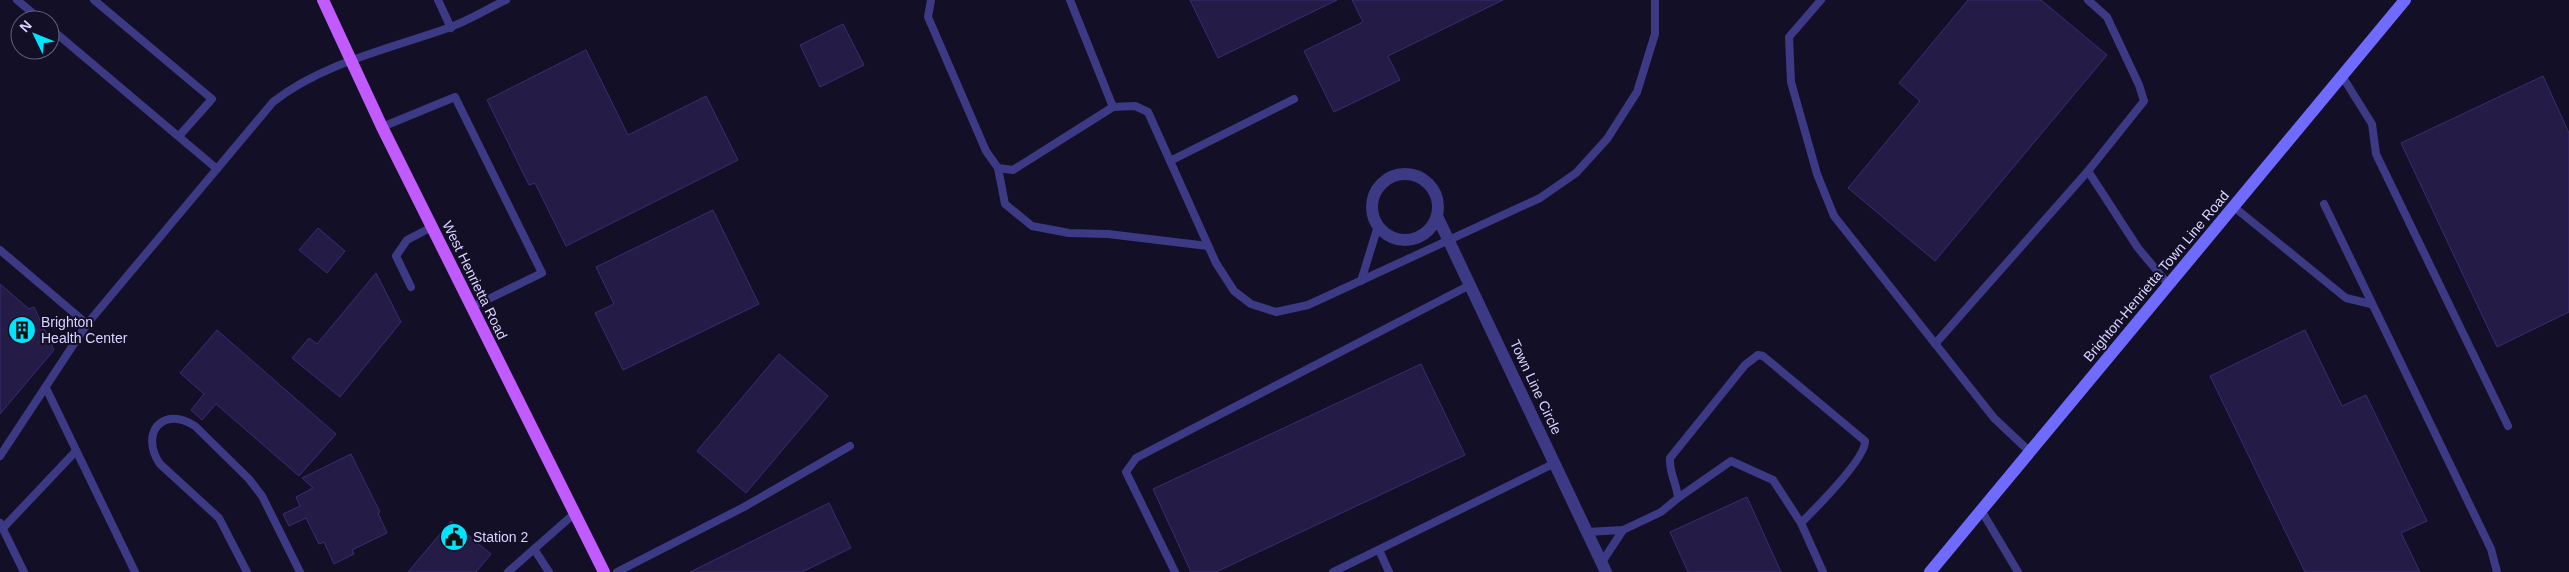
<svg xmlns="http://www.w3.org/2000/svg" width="2569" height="572" font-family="Arial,sans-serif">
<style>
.building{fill:#241b47;stroke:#3b2d73}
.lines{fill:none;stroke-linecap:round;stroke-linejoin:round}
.lane{stroke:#3d3a85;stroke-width:8}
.street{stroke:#3d3a85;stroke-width:12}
.secondary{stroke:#6f6bff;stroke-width:12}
.primary{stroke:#c25bff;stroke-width:12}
.labels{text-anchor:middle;stroke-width:4;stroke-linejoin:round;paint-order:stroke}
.street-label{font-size:14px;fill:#d9d4ff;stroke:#130f26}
.poi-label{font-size:14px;fill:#d9d4ff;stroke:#130f26;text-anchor:start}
</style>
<rect width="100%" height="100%" fill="#130f26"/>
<g class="building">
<path d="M1190 0H1337L1218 58Z"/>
<path d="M1352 0H1503L1388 56 1400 80 1334 112 1304 51 1363 22Z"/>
<path d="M1968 0H2041L2107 55 1935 261 1848 188 1920 101 1899 83Z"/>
<path d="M843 24 864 65 820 87 800 45Z"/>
<path d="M586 50 628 135 706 96 738 160 566 246 535 183 529 185 487 100Z"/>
<path d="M2543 76 2569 133V312L2497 347 2401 143Z"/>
<path d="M713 210 759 304 623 370 595 313 614 304 596 267Z"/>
<path d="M318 228 345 251 327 273 299 250Z"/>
<path d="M376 273 401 322 340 397 292 358 309 338 317 344Z"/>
<path d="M0 284 29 309 34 307 54 350 0 414Z"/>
<path d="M217 330 336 434 299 476 216 404 202 420 191 410 204 394 180 373Z"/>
<path d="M2305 330 2342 406 2366 395 2427 521 2401 533 2420 572H2305L2210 376Z"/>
<path d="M779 354 828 396 746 493 697 451Z"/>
<path d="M1421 364 1465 455 1216 572H1191L1153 489Z"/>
<path d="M351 454 380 512 378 513 387 533 352 550 354 554 334 564 324 542 319 544 306 518 289 526 283 514 300 506 296 497 313 488 302 478Z"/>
<path d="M1747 497 1781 572H1688L1670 532Z"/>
<path d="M829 503 851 548 802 572H690Z"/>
<path d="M451 521 491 554 476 572H408Z"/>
</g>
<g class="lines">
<g class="lane">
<path d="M17 0 41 20"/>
<path d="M94 0 212 99 179 136"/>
<path d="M438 0 451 28"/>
<path d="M931 0 928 17 986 151 998 168 1013 170 1113 107 1135 106 1148 112 1216 263 1234 291 1251 304 1276 312 1308 305 1540 198 1576 173 1607 139 1637 92 1655 34V0"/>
<path d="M1070 0 1113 107"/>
<path d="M1821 0 1789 37 1791 82 1817 174 1834 216 1994 418 2030 452"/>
<path d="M2088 0 2107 17 2139 85 2144 101 2088 171 2138 248 2169 285"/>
<path d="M50 28 217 169"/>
<path d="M2342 76 2372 124 2376 154 2508 426"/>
<path d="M382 127 455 97 542 273 472 307"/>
<path d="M1170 161 1294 99"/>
<path d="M998 168 1005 204 1032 226 1069 233 1108 234 1208 246"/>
<path d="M2324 204 2491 549 2497 572"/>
<path d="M2234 207 2346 298 2371 304"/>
<path d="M0 250 87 324"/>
<path d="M1361 281 1378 226"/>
<path d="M411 287 396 256 407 240 432 227"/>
<path d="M1935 344 2088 171"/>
<path d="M46 388 135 572"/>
<path d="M0 456 87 324 273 102C323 63 389 49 448 28 468 21 487 9 506 0"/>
<path d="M1678 498 1731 461 1773 480 1801 523"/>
<path d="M1981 510 2018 572"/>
<path d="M0 523 24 572"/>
<path d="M3 528 76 451"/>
<path d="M1587 532 1623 530 1661 512 1678 498C1677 484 1669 473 1670 458L1745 365 1758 355 1763 356 1865 441C1866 458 1815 509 1801 523L1823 572"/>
<path d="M534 549 549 572"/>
<path d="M1379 550 1389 572"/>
<path d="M1602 562 1623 530"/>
<path d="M247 572 219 518 160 464C139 433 163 405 195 426L249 479 262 496 300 572"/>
<path d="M508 572 575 513"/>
<path d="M617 572 744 507 850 446"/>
<path d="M1175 572 1126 472 1136 458 1470 285"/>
<path d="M1333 572 1555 463"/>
</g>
<g class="street">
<circle cx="1405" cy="207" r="33"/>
<path d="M1437 216 1606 572"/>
</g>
<path class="secondary" d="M1930 572 2405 0"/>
<path class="primary" d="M323 0 382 127 604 572"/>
</g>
<defs>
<g id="building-disc" transform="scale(1.4375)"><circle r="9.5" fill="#00e5ff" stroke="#130f26"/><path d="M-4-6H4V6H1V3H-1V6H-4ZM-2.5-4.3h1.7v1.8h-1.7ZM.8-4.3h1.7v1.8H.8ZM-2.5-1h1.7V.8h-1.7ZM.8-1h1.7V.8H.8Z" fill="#111"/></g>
<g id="civic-disc" transform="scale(1.4375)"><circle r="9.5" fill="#00e5ff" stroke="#130f26"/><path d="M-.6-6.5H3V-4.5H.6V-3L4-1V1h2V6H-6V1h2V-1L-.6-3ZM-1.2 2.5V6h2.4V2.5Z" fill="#111"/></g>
</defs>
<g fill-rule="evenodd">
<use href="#building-disc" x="22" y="330"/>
<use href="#civic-disc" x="454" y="537"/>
</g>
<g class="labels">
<g class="street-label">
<text transform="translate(2156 276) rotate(-50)" y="5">Brighton-Henrietta Town Line Road</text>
<text transform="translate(475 280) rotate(64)" y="5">West Henrietta Road</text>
<text transform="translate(1536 387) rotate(65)" y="5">Town Line Circle</text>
</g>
<g class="poi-label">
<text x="41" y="327">Brighton<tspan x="41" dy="16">Health Center</tspan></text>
<text x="473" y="542">Station 2</text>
</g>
</g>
<g transform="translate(35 35) rotate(313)"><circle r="24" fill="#130f26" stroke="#625e7d"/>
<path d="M0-4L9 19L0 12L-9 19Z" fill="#00e5ff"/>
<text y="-8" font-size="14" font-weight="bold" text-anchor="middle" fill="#d9d4ff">N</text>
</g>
</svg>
